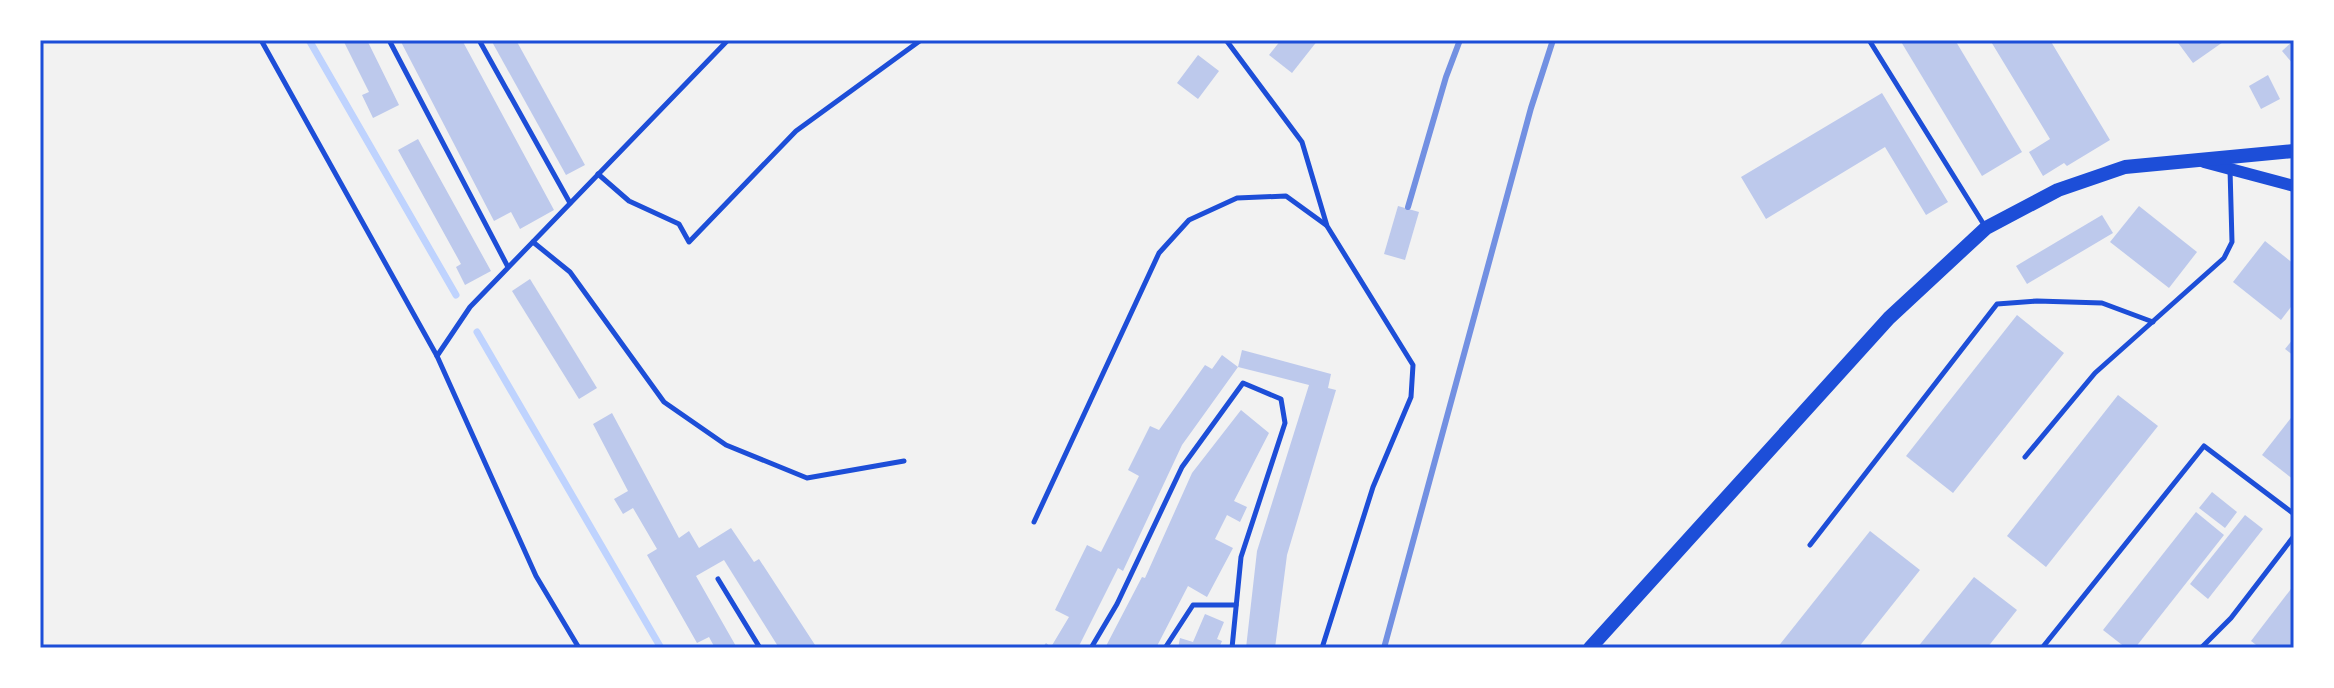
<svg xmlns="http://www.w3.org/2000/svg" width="2334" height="688" font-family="Merriweather,serif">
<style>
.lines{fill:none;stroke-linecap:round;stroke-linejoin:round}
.stream{stroke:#bfd3fe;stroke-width:7}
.building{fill:#bdc9ec}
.service{stroke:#1d4ed8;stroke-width:5}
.tertiary{stroke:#1d4ed8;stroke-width:12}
.secondary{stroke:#1d4ed8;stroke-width:14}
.rail{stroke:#7290e2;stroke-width:6}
.neatline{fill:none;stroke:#1d4ed8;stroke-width:3}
</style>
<rect width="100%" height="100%" fill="#f2f2f2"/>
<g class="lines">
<g class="stream">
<path d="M309 40 456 295"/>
<path d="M477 332 661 648"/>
</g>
</g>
<g class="building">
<path d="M343 40H367L399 105 373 118 362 95 369 92Z"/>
<path d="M400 40H462L554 210 520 229 511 212 494 221Z"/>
<path d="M491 40H516L585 165 566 175Z"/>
<path d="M1281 40H1318L1292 73 1269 55Z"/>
<path d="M1900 40H1955L2022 152 1982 176Z"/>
<path d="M1990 40H2050L2110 140 2067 166 2064 163 2043 176 2029 152 2050 139Z"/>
<path d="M2176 40H2226L2193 63Z"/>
<path d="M2294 40V65L2282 51Z"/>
<path d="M1198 55 1219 71 1198 99 1177 83Z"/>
<path d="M2268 75 2280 99 2261 109 2249 86Z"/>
<path d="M1882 93 1948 202 1926 215 1885 147 1766 219 1741 177Z"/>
<path d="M418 139 491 271 465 285 456 267 461 264 398 150Z"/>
<path d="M1398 206 1419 212 1405 260 1384 254Z"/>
<path d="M2139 206 2197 252 2169 288 2110 242Z"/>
<path d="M2102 215 2113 233 2027 284 2016 266Z"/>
<path d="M2265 241 2294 264V303L2281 320 2233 282Z"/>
<path d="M530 279 597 388 579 399 512 291Z"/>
<path d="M2017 315 2064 353 1953 493 1906 456Z"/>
<path d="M2294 338V356L2285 349Z"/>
<path d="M1242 350 1331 374 1328 388 1336 390 1287 555 1275 648H1246L1257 551 1309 385 1238 367 1182 445 1123 571 1118 568 1078 648H1042L1046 643 1051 647 1069 617 1055 610 1087 545 1101 552 1139 476 1128 470 1150 426 1159 430 1205 365 1212 369 1222 355 1238 367Z"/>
<path d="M2118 395 2158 426 2046 567 2007 536Z"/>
<path d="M1241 410 1269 433 1234 501 1247 507 1240 522 1227 515 1215 539 1233 548 1207 597 1188 586 1156 648H1105L1142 577 1145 578 1192 473Z"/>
<path d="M612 413 679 538 689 531 699 548 731 528 754 562 759 559 817 648H779L724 560 696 576 737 648H715L709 637 697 643 647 555 657 549 633 508 623 514 614 499 628 491 593 424Z"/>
<path d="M2294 414V480L2262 455Z"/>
<path d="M2212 492 2237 512 2225 528 2199 508Z"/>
<path d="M2196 512 2224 535 2135 648H2126L2103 630Z"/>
<path d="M2245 515 2263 529 2208 599 2190 584Z"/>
<path d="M1870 531 1920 570 1858 648H1777Z"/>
<path d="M1974 577 2017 610 1987 648H1917Z"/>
<path d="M2294 585V648H2260L2251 641Z"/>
<path d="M1205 614 1224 622 1217 639 1222 641 1219 648H1178L1180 638 1193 642Z"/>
</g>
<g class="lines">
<g class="service">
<path d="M261 40 437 356 536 576 579 648"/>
<path d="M389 40 508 267"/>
<path d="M479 40 570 203"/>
<path d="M1226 40 1302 142 1327 226 1413 365 1411 397 1373 487 1322 648"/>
<path d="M1869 40 1986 228"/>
<path d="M598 174 629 201 679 224 689 242 796 131 921 40"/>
<path d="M533 242 570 272 664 402 726 445 807 478 904 461"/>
<path d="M437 356 470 307 728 40"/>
<path d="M2025 457 2095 373 2224 258 2232 242 2230 169"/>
<path d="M1034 522 1159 253 1189 220 1237 198 1286 196 1326 225"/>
<path d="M1810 545 1997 304 2037 301 2102 303 2153 322"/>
<path d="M718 579 760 648"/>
<path d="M1091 648 1117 604 1182 467 1243 383 1281 399 1285 423 1241 557 1232 648"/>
<path d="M1165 648 1193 605H1236"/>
<path d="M2042 648 2204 446 2294 514"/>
<path d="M2201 648 2231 618 2294 536"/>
</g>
<path class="tertiary" d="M2204 162 2294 186"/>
<path class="secondary" d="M1590 648 1889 318 1986 228 2058 190 2125 167 2294 151"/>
<g class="rail">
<path d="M1408 207 1446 77 1460 40"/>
<path d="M1384 648 1531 108 1553 40"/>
</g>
</g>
<rect width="2334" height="688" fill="none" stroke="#ffffff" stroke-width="84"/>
<rect x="42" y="42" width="2250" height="604" class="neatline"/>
</svg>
